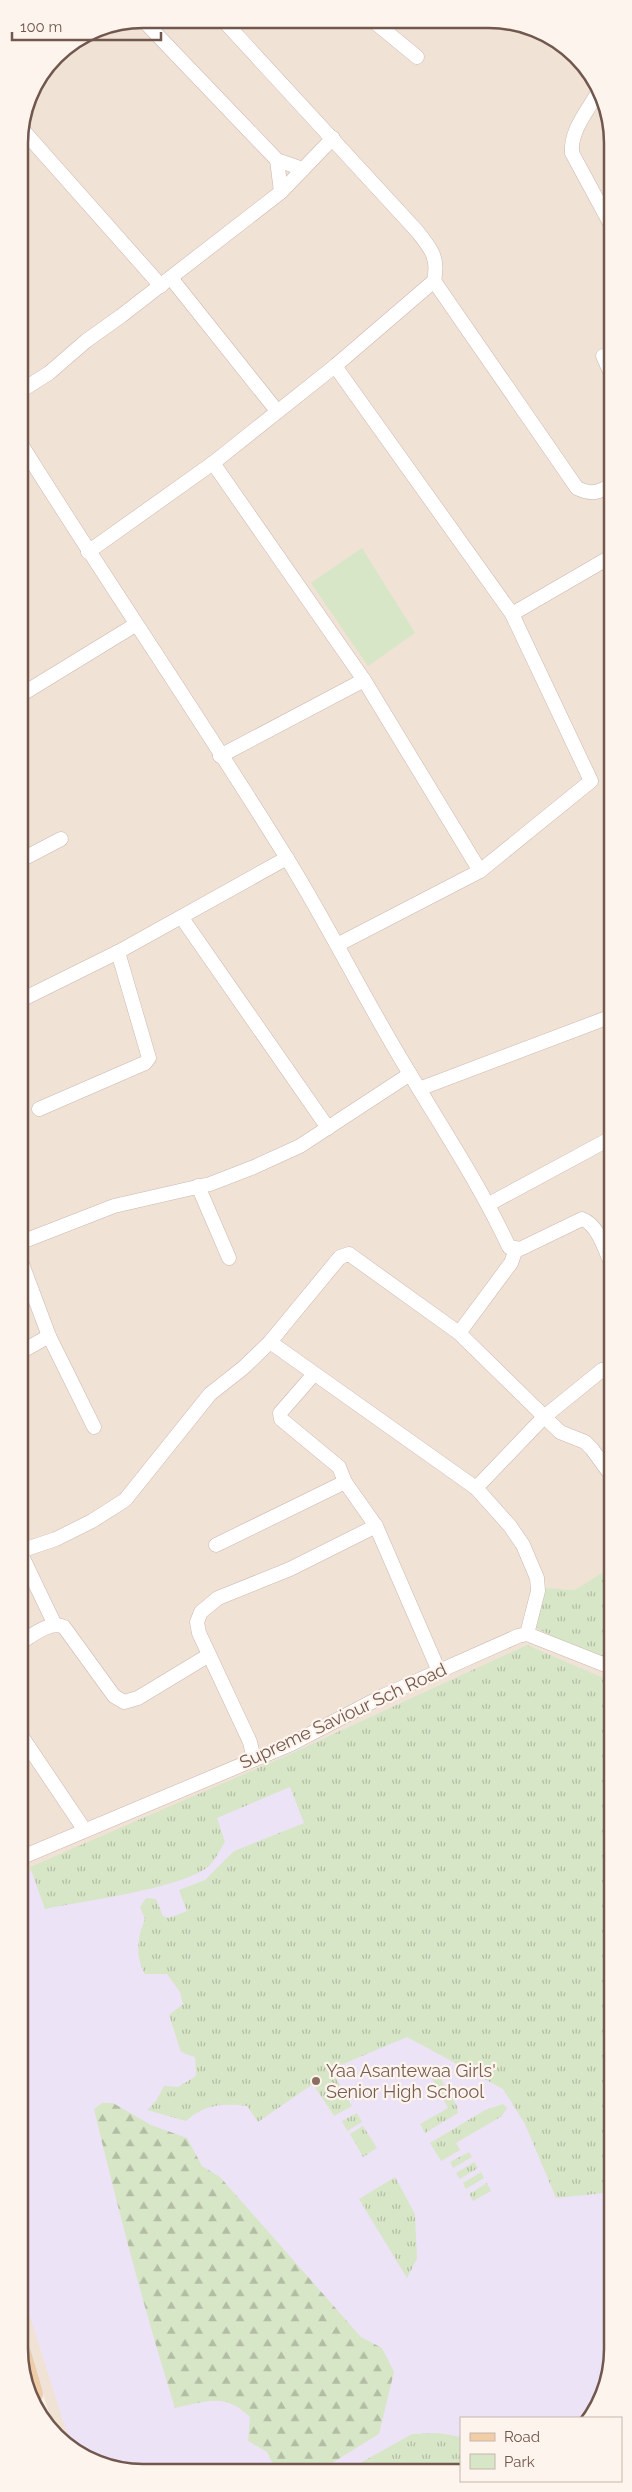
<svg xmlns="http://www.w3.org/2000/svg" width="632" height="2492" font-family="Raleway,sans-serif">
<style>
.residential{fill:#f1e2d6}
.education{fill:#ede3f6}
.grass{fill:url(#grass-tufts)}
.forest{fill:url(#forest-firs)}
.park{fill:#d7e6c7}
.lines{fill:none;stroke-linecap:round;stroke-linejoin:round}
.minor-casing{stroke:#cbb8ae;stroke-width:15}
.major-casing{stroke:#d4cdca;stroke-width:20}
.minor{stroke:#fff;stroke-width:14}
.major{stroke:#f1cda6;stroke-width:19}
.education-dot{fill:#8d6e63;stroke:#fdf5ed;stroke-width:2}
.labels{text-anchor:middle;stroke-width:4.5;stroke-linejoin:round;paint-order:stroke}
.street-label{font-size:18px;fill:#71574e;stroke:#fdf5ed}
.education-label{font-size:18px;fill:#785e54;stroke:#fdf5ed;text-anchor:start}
.rim{fill:none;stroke:#71574e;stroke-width:2.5}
</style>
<defs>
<pattern id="grass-tufts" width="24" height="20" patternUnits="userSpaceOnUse" patternTransform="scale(1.25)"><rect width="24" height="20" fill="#d7e6c7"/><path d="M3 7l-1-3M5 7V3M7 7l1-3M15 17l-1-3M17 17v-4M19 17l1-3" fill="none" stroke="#b3bda4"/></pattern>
<pattern id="forest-firs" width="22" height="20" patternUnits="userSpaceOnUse" patternTransform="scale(1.25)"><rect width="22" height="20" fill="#d7e6c7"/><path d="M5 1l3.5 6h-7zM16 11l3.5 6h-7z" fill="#b3bda4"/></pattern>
</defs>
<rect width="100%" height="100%" fill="#faf0e7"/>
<path class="residential" d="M143 19 514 21 551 35 582 61 612 126 613 2357 604 2396 590 2418H461V2472L118 2471 81 2457 56 2436 20 2319 19 135 28 95 55 55 96 28Z"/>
<path class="education" d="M527 1645 613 1682V2357L604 2396 590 2418H461V2472L118 2471 81 2457 72 2449 20 2285V1877Z"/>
<g class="grass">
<path d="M613 1566V1665L536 1628 543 1588 575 1590Z"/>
<path d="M527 1645 613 1682V2192L556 2198 525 2124 503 2089 407 2037 343 2064 332 2072 352 2106 334 2116 313 2084 258 2122 247 2106C222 2103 205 2104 186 2121L147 2110 156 2101 164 2086 178 2087 196 2076 195 2057 181 2052 169 2015 183 2004 180 1992 167 1974H145C135 1957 137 1937 145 1919L140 1907 146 1898 156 1899 163 1916 168 1918 187 1911 179 1890 205 1880 234 1851 304 1823 290 1787 217 1818 225 1842C220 1849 216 1859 210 1865 186 1888 82 1901 45 1909L30 1867 279 1759Z"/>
<path d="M435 2069 457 2106 458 2113 425 2133 420 2124 448 2108 429 2073Z"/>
<path d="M503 2104 507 2108 502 2116 456 2143 460 2150 441 2161 430 2143 485 2110Z"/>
<path d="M357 2113 362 2122 347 2131 342 2121Z"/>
<path d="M363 2126 377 2148 363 2157 350 2134Z"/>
<path d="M469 2152 472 2157 453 2168 450 2162Z"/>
<path d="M474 2162 478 2168 460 2179 456 2173Z"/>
<path d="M481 2172 484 2178 466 2189 463 2183Z"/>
<path d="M395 2177 415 2214 417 2259 407 2278 359 2199Z"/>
<path d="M487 2183 491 2191 473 2201 469 2194Z"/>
<path d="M613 2337V2357L609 2374 606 2360Z"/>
<path d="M439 2433 461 2437V2472H344L412 2434Z"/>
</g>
<path class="forest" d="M102 2103H113L151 2125 187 2138 202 2166 220 2177 361 2337 382 2348 394 2372 379 2434 319 2471H292L282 2466H274L267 2452 248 2441 250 2417C224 2392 206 2402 175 2408 144 2309 118 2210 94 2109Z"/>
<path class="park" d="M362 548 415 633 368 666 311 583Z"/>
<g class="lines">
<g class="minor-casing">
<g id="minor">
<path d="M142 19 277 160 303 169"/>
<path d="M372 20 417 57"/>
<path d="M597 94C587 112 570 131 572 153L612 227"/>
<path d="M21 128 161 286"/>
<path d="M277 160 281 192"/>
<path d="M171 278 277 411"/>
<path d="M434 281 577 488C591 495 599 493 612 484"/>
<path d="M603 356 612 376"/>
<path d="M335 366 512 614 591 781 480 871 339 944"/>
<path d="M19 392 49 373 86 341 121 316 281 192 333 138"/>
<path d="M19 441C107 582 201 719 288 860 331 930 367 1004 410 1074 444 1131 481 1187 509 1247L520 1249 582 1219C599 1225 606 1253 613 1268"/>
<path d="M213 463 364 680 480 871"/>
<path d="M88 552 213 463 335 366 434 281C439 257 431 249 417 231L222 19"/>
<path d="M512 614 612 556"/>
<path d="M19 696 135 625"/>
<path d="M220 756 364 680"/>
<path d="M19 861 61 839"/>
<path d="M182 918 328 1128"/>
<path d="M19 1001 118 952 287 858"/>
<path d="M419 1089 612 1016"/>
<path d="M39 1109 145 1063 149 1058 118 952"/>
<path d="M198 1186 229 1258"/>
<path d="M489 1204 613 1137"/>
<path d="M19 1243 114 1206 210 1184 254 1167 300 1146 410 1074"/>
<path d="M19 1256 49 1336 94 1427"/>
<path d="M459 1333 511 1263 516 1249"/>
<path d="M270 1342 476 1488 510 1526 523 1545 537 1578 538 1591 527 1634"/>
<path d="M19 1353 49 1336"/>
<path d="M314 1374 280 1413 281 1419 339 1467 345 1482 376 1526 438 1669"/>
<path d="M476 1488 544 1417 602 1370 613 1367"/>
<path d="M216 1545 345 1482"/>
<path d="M20 1551 56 1539 92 1521 125 1500 210 1394 243 1368 270 1342 340 1257 349 1254 459 1333 560 1432 585 1442 592 1449 613 1478"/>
<path d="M20 1552 55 1625"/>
<path d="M20 1643C31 1636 51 1620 64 1627L114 1696 124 1702 138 1698 209 1655"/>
<path d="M20 1734 84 1829"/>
<path d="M254 1759 250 1742 199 1633 197 1622 201 1612 218 1598 290 1569 376 1526"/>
<path d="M20 1858 291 1744 383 1696 518 1636 527 1634 613 1668"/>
</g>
</g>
<g class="major-casing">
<path id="major" d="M20 2350 33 2394"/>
</g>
<use href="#minor" class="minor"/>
<use href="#major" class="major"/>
</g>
<circle class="education-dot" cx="316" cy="2081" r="5"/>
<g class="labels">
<g class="street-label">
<text transform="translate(343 1716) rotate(-25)" y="6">Supreme Saviour Sch Road</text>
</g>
<g class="education-label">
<text x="326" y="2077">Yaa Asantewaa Girls'<tspan x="326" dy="21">Senior High School</tspan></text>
</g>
</g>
<path d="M0 0H632V2492H0ZM143 28H489A115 115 0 0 1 604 143V2349A115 115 0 0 1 489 2464H143A115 115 0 0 1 28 2349V143A115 115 0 0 1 143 28Z" fill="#fdf5ed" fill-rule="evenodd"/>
<path class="rim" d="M143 28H489A115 115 0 0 1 604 143V2349A115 115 0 0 1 489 2464H143A115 115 0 0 1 28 2349V143A115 115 0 0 1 143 28Z"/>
<rect x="460" y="2417" width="162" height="65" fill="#fdf5ed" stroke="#c5b6ad"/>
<rect x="470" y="2433" width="25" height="8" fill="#f1cda6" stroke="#c5b6ad"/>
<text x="504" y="2442" font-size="15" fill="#71574e">Road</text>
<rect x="470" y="2454" width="25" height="15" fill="#d7e6c7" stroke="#c5b6ad"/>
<text x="504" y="2467" font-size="15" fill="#71574e">Park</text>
<path d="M12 32v8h149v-8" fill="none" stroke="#71574e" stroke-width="2.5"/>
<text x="20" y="32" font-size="15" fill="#71574e" stroke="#fdf5ed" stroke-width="4" paint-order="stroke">100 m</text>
</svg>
